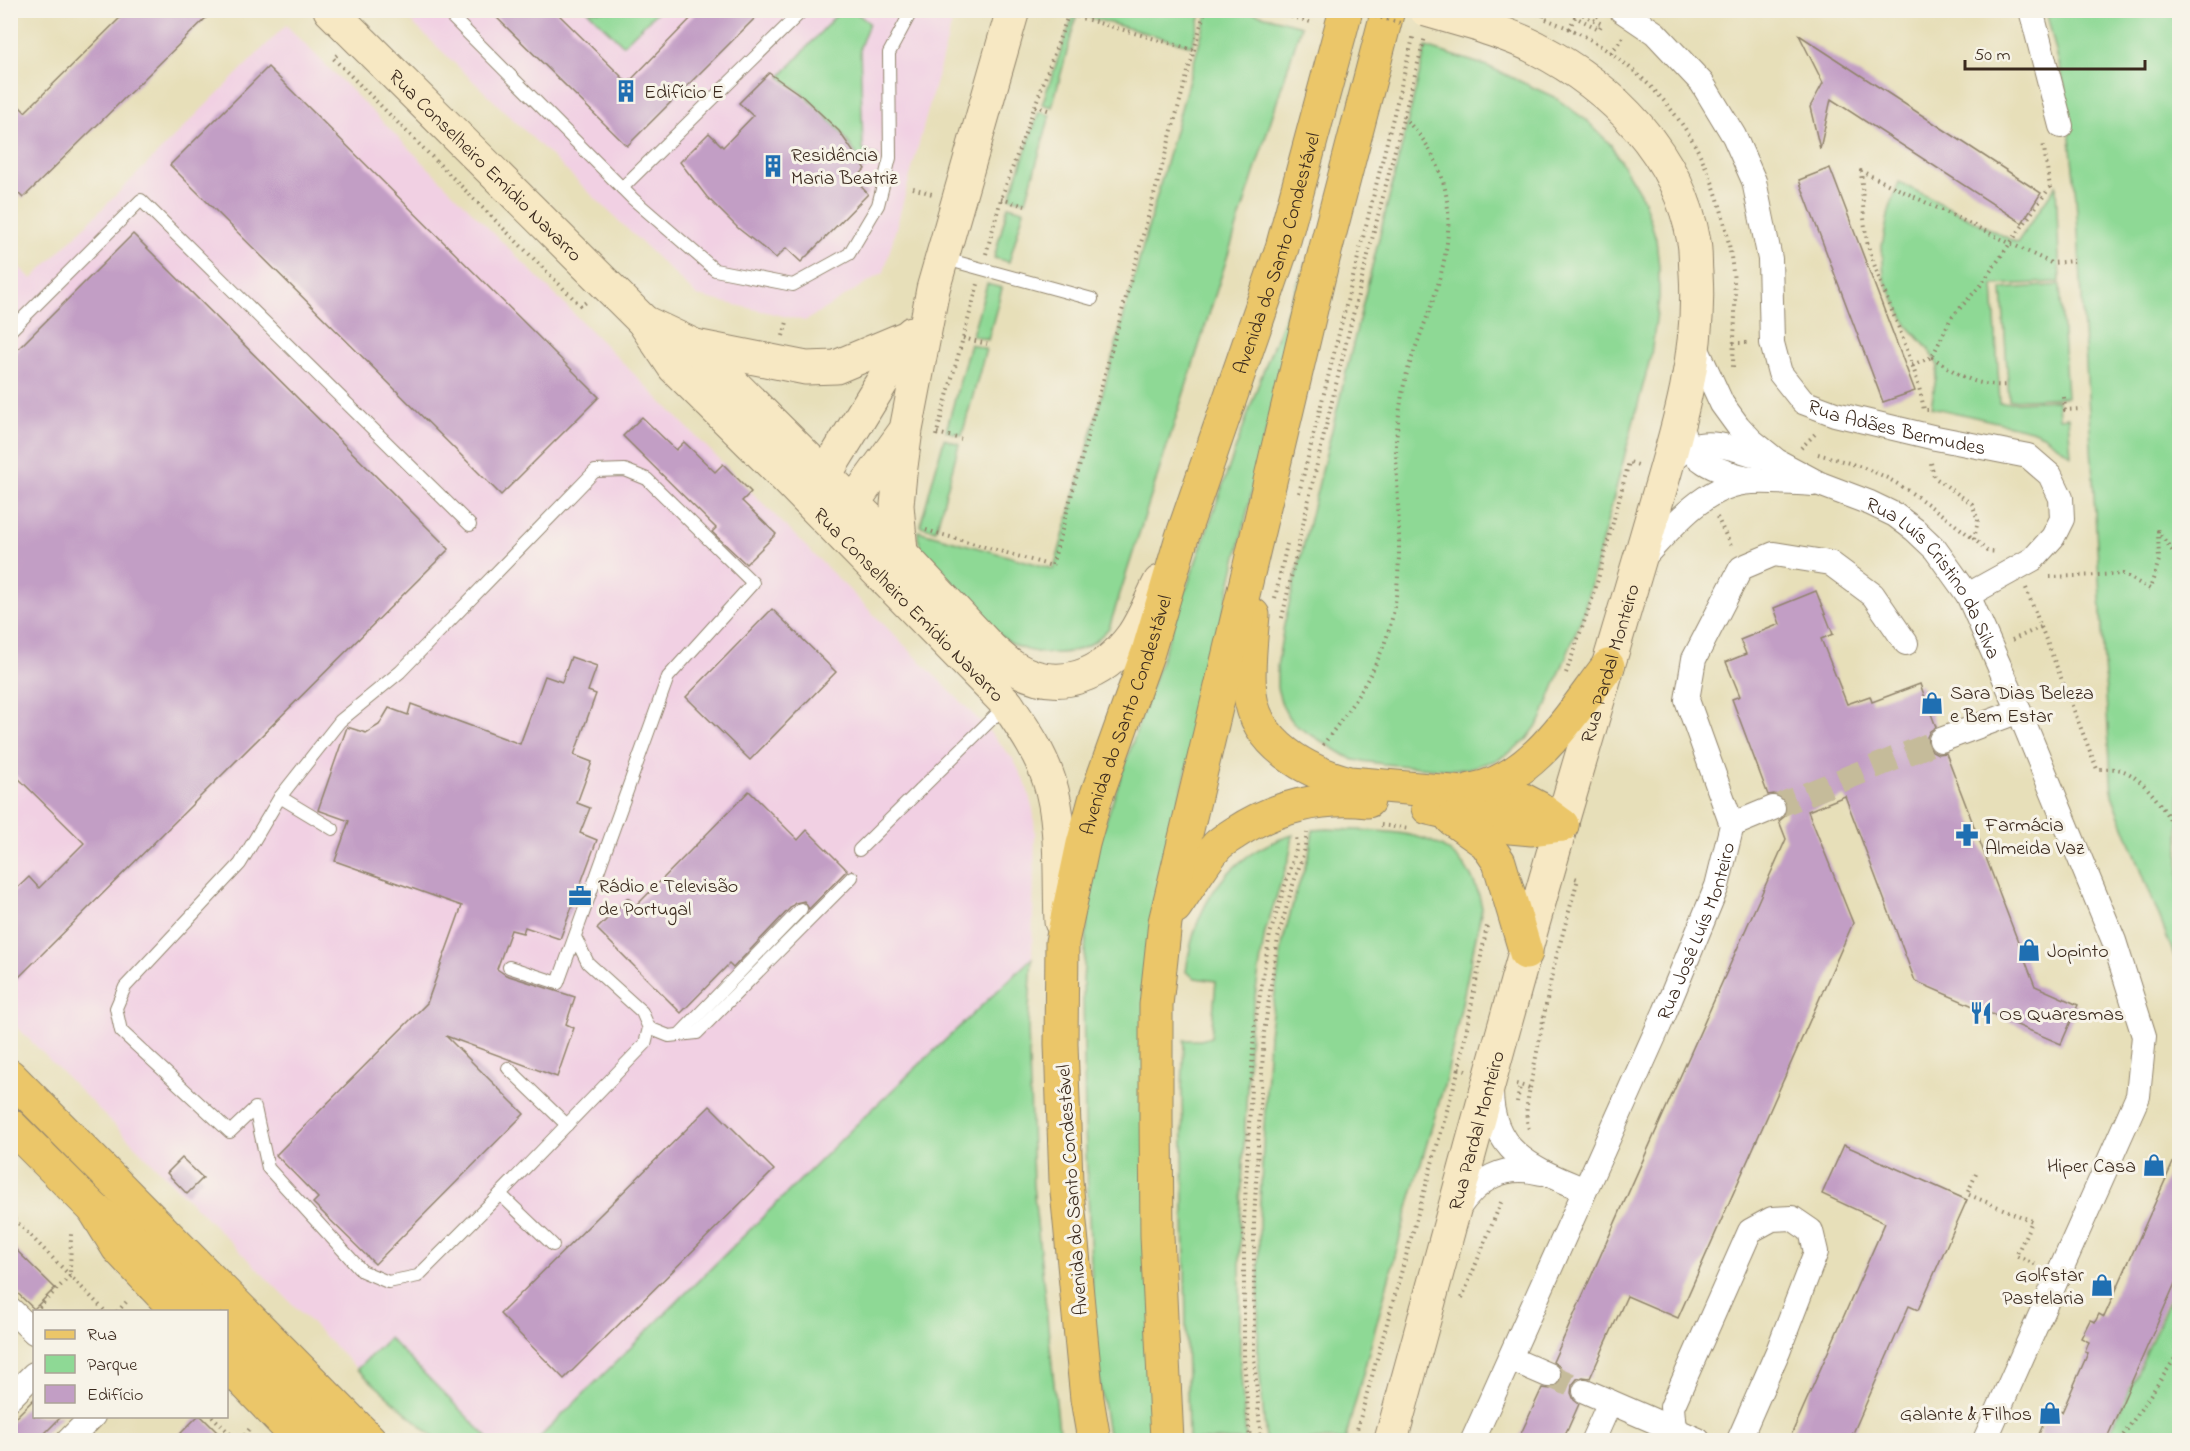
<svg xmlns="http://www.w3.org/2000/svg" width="2190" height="1451" font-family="'Indie Flower',sans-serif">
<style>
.built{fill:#f1d0e3}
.green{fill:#8ed995;stroke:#64825a;stroke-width:1.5}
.building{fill:#c29ec5}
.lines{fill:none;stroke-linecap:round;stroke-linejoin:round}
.street-tunnel{stroke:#c5bb9a;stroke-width:24;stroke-dasharray:24 12;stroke-linecap:butt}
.lane-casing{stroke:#91846c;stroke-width:14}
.street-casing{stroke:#91846c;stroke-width:26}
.secondary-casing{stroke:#91846c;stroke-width:35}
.primary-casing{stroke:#91846c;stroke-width:35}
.highway-casing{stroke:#91846c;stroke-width:35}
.path{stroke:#91846c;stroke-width:4;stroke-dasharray:1.5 4.5;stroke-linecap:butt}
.lane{stroke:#fff;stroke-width:12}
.street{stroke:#fff;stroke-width:24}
.secondary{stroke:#f7e8c3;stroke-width:33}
.primary{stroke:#ebc669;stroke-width:33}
.highway{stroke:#ebc669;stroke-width:33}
.secondary-bridge-casing{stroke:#91846c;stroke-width:35;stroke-linecap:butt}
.path-bridge{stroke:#91846c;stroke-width:4;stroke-dasharray:1.5 4.5;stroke-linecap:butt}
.secondary-bridge{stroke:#f7e8c3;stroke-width:33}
.labels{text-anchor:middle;stroke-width:6;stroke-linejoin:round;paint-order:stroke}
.poi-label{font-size:20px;fill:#3b2a1e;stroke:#f7f3e8;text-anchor:start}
.street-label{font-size:20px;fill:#3b2a1e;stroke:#f7f3e8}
</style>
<rect width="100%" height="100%" fill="#f7f3e8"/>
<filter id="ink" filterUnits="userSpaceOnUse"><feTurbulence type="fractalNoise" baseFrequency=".0167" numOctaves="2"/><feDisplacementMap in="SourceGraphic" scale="12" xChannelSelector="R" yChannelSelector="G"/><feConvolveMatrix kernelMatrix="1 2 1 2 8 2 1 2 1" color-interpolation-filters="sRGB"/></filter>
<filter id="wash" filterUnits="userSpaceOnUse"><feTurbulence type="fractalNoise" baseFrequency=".008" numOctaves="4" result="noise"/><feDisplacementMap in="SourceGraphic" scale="24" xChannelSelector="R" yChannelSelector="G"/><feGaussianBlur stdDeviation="1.35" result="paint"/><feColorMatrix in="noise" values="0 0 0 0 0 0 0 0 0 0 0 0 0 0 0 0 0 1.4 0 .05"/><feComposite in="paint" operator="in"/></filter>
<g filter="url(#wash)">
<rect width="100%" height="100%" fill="#e7dfb9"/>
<g class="built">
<path d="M400 11H955L884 272 805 321 697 296Z"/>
<path d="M286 25 981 722 1013 759 1026 784 1033 810 1035 834 1032 958 864 1117 537 1440H490L389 1338 357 1369 11 1021 10 259 32 279Z"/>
</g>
<g class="green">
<path d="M1083 10H1202V11L1192 46 1081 15Z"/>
<path d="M588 11H658L623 45Z"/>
<path d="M840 11H854L869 23 860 47 863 150 878 157 866 168 840 131 804 95 780 77Z"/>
<path d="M1075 11H1078L1052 107 1042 104Z"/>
<path d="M1208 11H1247L1301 26 1109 628C1104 633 1098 640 1092 643 1067 659 1023 656 1001 636 984 621 970 603 954 586 940 571 916 553 918 531L1054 569Z"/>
<path d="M2046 11H2179V968L2112 795 2076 198 2065 88Z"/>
<path d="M1426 47 1487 66 1554 97 1586 120 1611 145 1644 200 1656 239 1659 267V298L1651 355 1583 614 1541 720 1527 739 1509 753 1494 761 1465 769H1443L1384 764 1354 760 1346 756 1298 727 1289 718 1282 705 1277 688V667L1284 625Z"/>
<path d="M1039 112 1050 115 1026 201 1010 197Z"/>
<path d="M1899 182 2017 243 2056 185 2060 282 1993 285 2000 403 2058 400 2059 418 2068 417 2071 455 2043 435 2031 430 1931 407 1938 366 1929 350 1907 325 1884 279 1882 246 1889 211Z"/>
<path d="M1008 206 1024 210 1009 262 994 258Z"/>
<path d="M1306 262 1180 798 1154 1440H1109L1095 1353 1085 1126 1083 981 1088 911 1097 847 1148 697 1261 377Z"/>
<path d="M987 284 1002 288 988 340 972 335Z"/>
<path d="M2060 285 2067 397 2009 400 2002 289Z"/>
<path d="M970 344 986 349 962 435 946 431Z"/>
<path d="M944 439 959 444 936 530 920 526Z"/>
<path d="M1328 829C1395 832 1466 826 1482 908L1446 1079 1411 1197 1345 1440H1266L1258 1357 1259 1221 1269 1034 1283 940 1295 896 1309 855 1313 830Z"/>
<path d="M1293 835 1289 858 1265 932 1250 1029 1240 1221V1360L1246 1440H1188L1182 1091 1184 1040H1201L1211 1037 1216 981 1195 978 1186 972C1194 906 1226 854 1293 835Z"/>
<path d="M1032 958 1028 1027 1033 1185 1060 1440H537L864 1117Z"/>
<path d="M2179 1279V1440H2107Z"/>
<path d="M389 1338 490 1440H437L357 1369Z"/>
</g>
<g id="blocks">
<g class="building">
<path d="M128 10H214L23 198 10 185V97L25 112Z"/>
<path d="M489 10H554L628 83 699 10H763L627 146Z"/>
<path d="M1799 35 2041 193 2022 223 1831 99 1820 149 1810 107 1823 83Z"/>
<path d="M268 67 599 397 501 495 170 165Z"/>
<path d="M769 73 802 96 839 131 865 169 855 180 868 194 801 262 786 248 776 258 739 229 707 197 680 162 709 133 723 147 753 116 739 103Z"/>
<path d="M1830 168 1915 391 1883 402 1799 180Z"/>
<path d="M133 234 449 549 10 986V895L29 877 39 888 84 843 10 770V357Z"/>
<path d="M642 417 676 450 684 442 715 472 723 464 751 492 742 501 776 534 746 564 712 532 716 528 623 436Z"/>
<path d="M1816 591 1833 634 1821 639 1847 704 1870 696 1872 702 1920 684 1936 727 1930 731 1927 737 1928 745 1932 751 1938 754 1946 753 2035 986 2078 1005 2061 1044 1915 981 1845 796 1808 811 1853 923 1678 1318 1627 1296 1590 1378 1583 1377 1577 1379 1572 1385 1571 1393 1574 1400 1579 1404 1563 1440H1518L1542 1388 1550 1389 1557 1386 1561 1381 1562 1373 1559 1366 1553 1362 1786 839 1779 821 1785 816 1787 810 1786 803 1781 796 1774 794 1768 795 1732 699 1740 696 1726 662 1746 654 1740 640 1780 624 1774 608Z"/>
<path d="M772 609 836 672 750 760 686 697Z"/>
<path d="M571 657 597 666 588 691 596 694 574 755 592 762 577 803 590 808 580 833 597 840 560 939 525 927 523 933 511 930 497 969 506 975 575 997 566 1024 574 1028 557 1077 446 1036 524 1114 375 1264 313 1203 318 1198 276 1155 427 1003 462 906 335 861 349 821 318 810 347 727 366 733 379 725 389 708 408 715 411 704 520 744 545 676 562 682Z"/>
<path d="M749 791 798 840 807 830 847 870 809 909 804 901 795 903 733 968 729 964 681 1013 597 929 628 898 636 906Z"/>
<path d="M710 1106 774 1170 564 1379 500 1314Z"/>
<path d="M1844 1145 1967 1200 1918 1310 1909 1306 1850 1440H1789L1885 1223 1822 1194Z"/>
<path d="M2180 1147V1272L2106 1440H2053L2039 1434 2047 1416 2052 1418 2056 1410 2062 1412 2088 1353 2085 1352 2089 1342 2081 1338 2090 1320 2095 1322 2099 1314 2104 1317Z"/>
<path d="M182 1158 203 1178 187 1194 167 1173Z"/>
<path d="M10 1244 55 1288 34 1309 10 1286Z"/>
<path d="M34 1399V1416H62L38 1440H10V1423Z"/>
<path d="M198 1416H201L225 1440H174Z"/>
</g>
</g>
</g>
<g filter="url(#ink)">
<use href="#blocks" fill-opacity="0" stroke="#91846c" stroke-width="1.5"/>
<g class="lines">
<g class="street-tunnel">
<path d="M1773 808 1941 740"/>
<path d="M1548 1375 1585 1391"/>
</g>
<g class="lane-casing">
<g id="lane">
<path d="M445 10 633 199 715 270 793 285 849 254 878 205 890 158 889 53 912 10"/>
<path d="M622 188 803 10"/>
<path d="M942 258 1092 299"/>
<path d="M10 331 141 200 470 525"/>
<path d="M280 797 333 829"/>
<path d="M859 850 1006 705"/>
<path d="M509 967 558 983 668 677 753 583 647 479 625 470 595 471 400 672 340 721 280 797 240 864 125 987 116 1008 121 1031 230 1132 255 1108 268 1168 362 1271 388 1282 418 1276 500 1194 645 1044 649 1028 642 1012 588 963 575 937"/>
<path d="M649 1028 669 1036 697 1033 852 877"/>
<path d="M679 1035 801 909"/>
<path d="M508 1068 567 1125"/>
<path d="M500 1194 553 1245"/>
</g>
</g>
<g class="street-casing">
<g id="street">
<path id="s1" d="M1621 10 1655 33 1702 83 1734 136 1754 181 1770 259 1772 343 1780 373 1803 402 1835 414 1936 438 2028 456 2050 475 2061 498 2062 519 2053 537 2033 559 1968 595"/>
<path d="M2031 10 2061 126"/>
<path id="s2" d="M1695 345 1722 404 1738 426 1751 440 1777 461 1820 484 1870 503 1895 515 1915 530 1935 549 1968 595 2019 711 2114 941 2144 1036 2138 1096 1985 1440"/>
<path d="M1681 419C1681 461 1720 473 1755 479"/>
<path d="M1677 456C1702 432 1740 451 1768 459"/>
<path d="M1640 561C1671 529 1703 484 1752 482 1773 481 1793 483 1813 484"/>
<path d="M1941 740 2019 711"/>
<path d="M1732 825 1773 808"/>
<path d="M1491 1091C1491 1154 1535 1169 1585 1190"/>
<path d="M1457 1210C1478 1179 1503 1163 1541 1173"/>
<path d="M10 1309 34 1332"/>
<path d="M1511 1359 1548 1375"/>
<path d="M1585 1391 1698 1440"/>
<path d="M10 1398 34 1374"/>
<path d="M1674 1430 1672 1407 1750 1231 1772 1219 1792 1218 1811 1231 1816 1252 1778 1351 1739 1440"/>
<path d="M69 1440 93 1416"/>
<path id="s3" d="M1473 1440 1665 1012 1717 886 1732 825 1687 700 1694 659 1741 568 1774 554 1830 563 1873 595 1906 643"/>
<path d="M1593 1440 1610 1402"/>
</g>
</g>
<g class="secondary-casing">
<g id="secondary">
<path id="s4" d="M330 10 643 321 674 367 786 478 1007 704C1023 728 1040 752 1049 780 1063 822 1059 877 1061 922"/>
<path d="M644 322 695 346 870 520 991 649C998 655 1005 662 1013 667 1059 695 1103 676 1133 635 1144 619 1151 599 1160 582"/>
<path d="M695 346 806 368 836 367 910 336"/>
<path d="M825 475 912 333"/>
<path d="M853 503 903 434"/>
<path d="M901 552 897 505 900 474 906 430 933 289 1013 10"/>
<path id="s5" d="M1391 1440C1449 1231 1504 1021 1565 812 1592 722 1619 632 1645 541 1670 453 1702 365 1696 273 1695 263 1696 252 1694 242 1679 154 1612 87 1536 48 1518 38 1497 32 1478 25"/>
</g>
</g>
<g class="primary-casing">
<g id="primary">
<path d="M10 1076 370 1440"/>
<path d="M10 1125 94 1209 130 1236 204 1312"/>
<path d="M226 1334 332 1440"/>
</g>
</g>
<g class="highway-casing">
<g id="highway">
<path d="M1253 615C1251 640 1247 668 1250 694 1256 744 1306 772 1350 783L1520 798 1539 808 1562 825"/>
<path d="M1471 790C1534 780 1572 712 1608 666"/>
<path d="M1428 808 1510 827 1532 829 1562 825"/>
<path d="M1452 819 1486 843 1499 862 1526 953"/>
<path d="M1175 907C1189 887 1201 865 1217 846 1222 841 1229 837 1235 833 1274 807 1322 796 1368 801"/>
<path d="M94 1209 118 1248 178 1312"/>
<path d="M226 1363 300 1440"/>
<path id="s6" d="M1094 1440 1087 1399 1066 1181 1061 1044 1062 942 1083 844 1095 800 1148 652 1182 537 1282 248 1346 10"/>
<path d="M1167 1440 1157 1236 1156 1119V1005L1165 922 1322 263 1388 10"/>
</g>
</g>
<g class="path">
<path d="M1080 10 1078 17 1194 50"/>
<path d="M1268 10 1314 23"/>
<path d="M1587 10 1599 17"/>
<path d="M1543 17 1545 10"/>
<path d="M1546 19C1560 25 1575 30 1588 38 1682 95 1724 174 1734 282 1737 310 1733 341 1733 369"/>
<path d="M1569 29 1575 17 1599 29 1602 24 1578 12 1579 10"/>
<path d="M1611 53 1623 37"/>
<path d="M337 55 333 58 581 306 586 302"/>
<path d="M1035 106 1051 111"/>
<path d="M913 188 932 194"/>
<path d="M1001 199 1025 206"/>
<path d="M986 254 1001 199 1070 10"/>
<path d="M783 336 787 322"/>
<path d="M963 338 987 344"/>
<path d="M1733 343H1751"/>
<path d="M1932 357C1959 375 1975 387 2008 385"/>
<path d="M1912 365 1932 357 1951 318 1980 286 2050 187 2043 142"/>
<path d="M2064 397 2065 410 2082 409"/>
<path d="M1928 410H1924C1914 354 1886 303 1869 249 1863 230 1863 192 1861 171L2051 263 2074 261"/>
<path d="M937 433 961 439"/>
<path d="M936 436 978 284"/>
<path d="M1801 448 1817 432"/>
<path d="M1818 454C1842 461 1867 467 1889 479 1919 496 1946 518 1974 539"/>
<path d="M1931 463 1934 477 1972 504 1978 520 1974 539 1987 551 1997 552"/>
<path d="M1299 493 1414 34"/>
<path d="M1717 517 1732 548"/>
<path d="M926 530 1052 566 1205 10"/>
<path d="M2050 577 2123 574 2150 589 2159 560 2158 531 2180 561"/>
<path d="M1275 598 1287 544"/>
<path d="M1282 618C1325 423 1373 230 1425 37"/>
<path d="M2041 627 2097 769C2105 769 2114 768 2121 770 2146 778 2171 817 2180 841"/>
<path d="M2012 640 2041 627 2026 588"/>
<path d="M1566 673 1594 594 1629 462 1638 465"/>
<path d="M1323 745C1348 711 1374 676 1387 636 1407 577 1396 503 1396 441 1397 428 1399 414 1401 401 1405 370 1418 343 1428 314 1447 263 1460 208 1433 156 1426 141 1414 129 1403 116"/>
<path d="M1381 825 1409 829"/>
<path d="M1466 1070 1459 1068 1487 926"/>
<path d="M1516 1084 1530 1088C1527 1103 1524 1117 1530 1132"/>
<path d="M1530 1088 1553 969 1578 879 1575 878"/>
<path d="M1517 1102 1520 1086"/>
<path d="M1976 1174 1967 1194 2032 1221 2016 1256 2039 1266"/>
<path d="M10 1215 106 1312"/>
<path d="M1462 1298 1502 1200"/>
<path d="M39 1307 70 1276 71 1234"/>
<path d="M117 1312 129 1299"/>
<path d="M212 1416 236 1440"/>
<path d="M241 1440 251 1427"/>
<path d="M1250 1440 1244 1359V1221L1254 1030 1270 934 1297 847 1296 835"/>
<path d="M1261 1440 1254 1358V1221L1264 1033 1278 938 1291 891 1304 852 1307 833"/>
<path d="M1354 1440 1459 1068"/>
<path d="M2120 1440 2180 1351"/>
</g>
<use href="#lane" class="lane"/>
<use href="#street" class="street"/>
<use href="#secondary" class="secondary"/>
<use href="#primary" class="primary"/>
<use href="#highway" class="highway"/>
<g class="secondary-bridge-casing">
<path id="secondary-bridge" d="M1426 10 1478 25"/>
</g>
<path class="path-bridge" d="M1352 10 1401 23"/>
<use href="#secondary-bridge" class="secondary-bridge"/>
</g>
</g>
<defs>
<g id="building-bare" transform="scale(1.8)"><path d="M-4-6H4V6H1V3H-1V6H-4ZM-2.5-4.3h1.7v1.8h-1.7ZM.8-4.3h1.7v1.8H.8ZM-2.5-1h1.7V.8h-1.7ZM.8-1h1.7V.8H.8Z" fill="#1f6fb2" stroke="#f7f3e8" stroke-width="2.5" paint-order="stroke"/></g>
<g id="shop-bare" transform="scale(1.8)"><path d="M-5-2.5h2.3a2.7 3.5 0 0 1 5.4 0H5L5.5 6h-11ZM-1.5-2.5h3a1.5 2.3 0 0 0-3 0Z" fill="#1f6fb2" stroke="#f7f3e8" stroke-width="2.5" paint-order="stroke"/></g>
<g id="pharmacy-bare" transform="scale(1.8)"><path d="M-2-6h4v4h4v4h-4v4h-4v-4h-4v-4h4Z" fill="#1f6fb2" stroke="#f7f3e8" stroke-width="2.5" paint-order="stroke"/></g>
<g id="office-bare" transform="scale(1.8)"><path d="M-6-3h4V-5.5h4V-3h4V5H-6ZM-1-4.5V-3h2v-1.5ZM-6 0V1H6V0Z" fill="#1f6fb2" stroke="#f7f3e8" stroke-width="2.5" paint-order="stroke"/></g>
<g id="restaurant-bare" transform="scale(1.8)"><path d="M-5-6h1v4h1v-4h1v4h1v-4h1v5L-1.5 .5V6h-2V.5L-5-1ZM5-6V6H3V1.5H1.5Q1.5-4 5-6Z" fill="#1f6fb2" stroke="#f7f3e8" stroke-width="2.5" paint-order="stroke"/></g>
</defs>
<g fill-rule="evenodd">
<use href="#building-bare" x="626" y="91"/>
<use href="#building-bare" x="773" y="166"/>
<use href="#shop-bare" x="1932" y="703"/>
<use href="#pharmacy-bare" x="1967" y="835"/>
<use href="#office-bare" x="580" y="896"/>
<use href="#shop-bare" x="2029" y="950"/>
<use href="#restaurant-bare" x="1981" y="1013"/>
<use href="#shop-bare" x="2154" y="1165"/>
<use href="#shop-bare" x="2102" y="1285"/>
<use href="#shop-bare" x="2050" y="1413"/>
</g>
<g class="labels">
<g class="poi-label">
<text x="644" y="98">Edifício E</text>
<text x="791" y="161">Residência<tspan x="791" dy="23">Maria Beatriz</tspan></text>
<text x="1950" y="699">Sara Dias Beleza<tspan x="1950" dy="23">e Bem Estar</tspan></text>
<text x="1985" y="831">Farmácia<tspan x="1985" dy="23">Almeida Vaz</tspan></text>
<text x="598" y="892">Rádio e Televisão<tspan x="598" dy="23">de Portugal</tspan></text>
<text x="2047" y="957">Jopinto</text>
<text x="1999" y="1020">Os Quaresmas</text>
<text x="2136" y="1172" text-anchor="end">Hiper Casa</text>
<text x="2084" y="1281" text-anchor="end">Golfstar<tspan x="2084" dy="23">Pastelaria</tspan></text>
<text x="2032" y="1420" text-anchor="end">Galante &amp; Filhos</text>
</g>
<g class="street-label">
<text dy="7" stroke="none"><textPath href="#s4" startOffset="220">Rua Conselheiro Emídio Navarro</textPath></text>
<text dy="7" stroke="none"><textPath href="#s6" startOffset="1222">Avenida do Santo Condestável</textPath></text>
<text dy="7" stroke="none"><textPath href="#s1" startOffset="550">Rua Adães Bermudes</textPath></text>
<text dy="7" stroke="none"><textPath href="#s2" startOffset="348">Rua Luís Cristino da Silva</textPath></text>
<text dy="7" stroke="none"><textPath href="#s4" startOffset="831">Rua Conselheiro Emídio Navarro</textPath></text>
<text dy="7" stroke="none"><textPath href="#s5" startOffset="807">Rua Pardal Monteiro</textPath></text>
<text dy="7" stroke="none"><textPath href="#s6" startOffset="736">Avenida do Santo Condestável</textPath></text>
<text dy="7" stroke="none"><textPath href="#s3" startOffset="556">Rua José Luís Monteiro</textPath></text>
<text dy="7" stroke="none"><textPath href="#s5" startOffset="321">Rua Pardal Monteiro</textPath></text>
<text transform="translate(1071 1190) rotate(-94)" y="7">Avenida do Santo Condestável</text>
</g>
</g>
<rect width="2190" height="1451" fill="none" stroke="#f7f3e8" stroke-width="36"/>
<rect x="33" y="1310" width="195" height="108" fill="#f7f3e8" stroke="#aca397" stroke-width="1.5"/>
<rect x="45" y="1330" width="30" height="9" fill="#ebc669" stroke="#aca397" stroke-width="1.5"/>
<text x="87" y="1340" font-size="18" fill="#3b2a1e">Rua</text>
<rect x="45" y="1355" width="30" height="18" fill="#8ed995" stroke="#aca397" stroke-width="1.5"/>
<text x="87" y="1370" font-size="18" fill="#3b2a1e">Parque</text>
<rect x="45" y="1385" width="30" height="18" fill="#c29ec5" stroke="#aca397" stroke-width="1.5"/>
<text x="87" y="1400" font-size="18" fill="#3b2a1e">Edifício</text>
<path d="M1965 60v9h180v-9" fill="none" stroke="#3b2a1e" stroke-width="3"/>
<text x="1974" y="60" font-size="18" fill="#3b2a1e" stroke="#f7f3e8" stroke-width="4.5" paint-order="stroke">50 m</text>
</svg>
